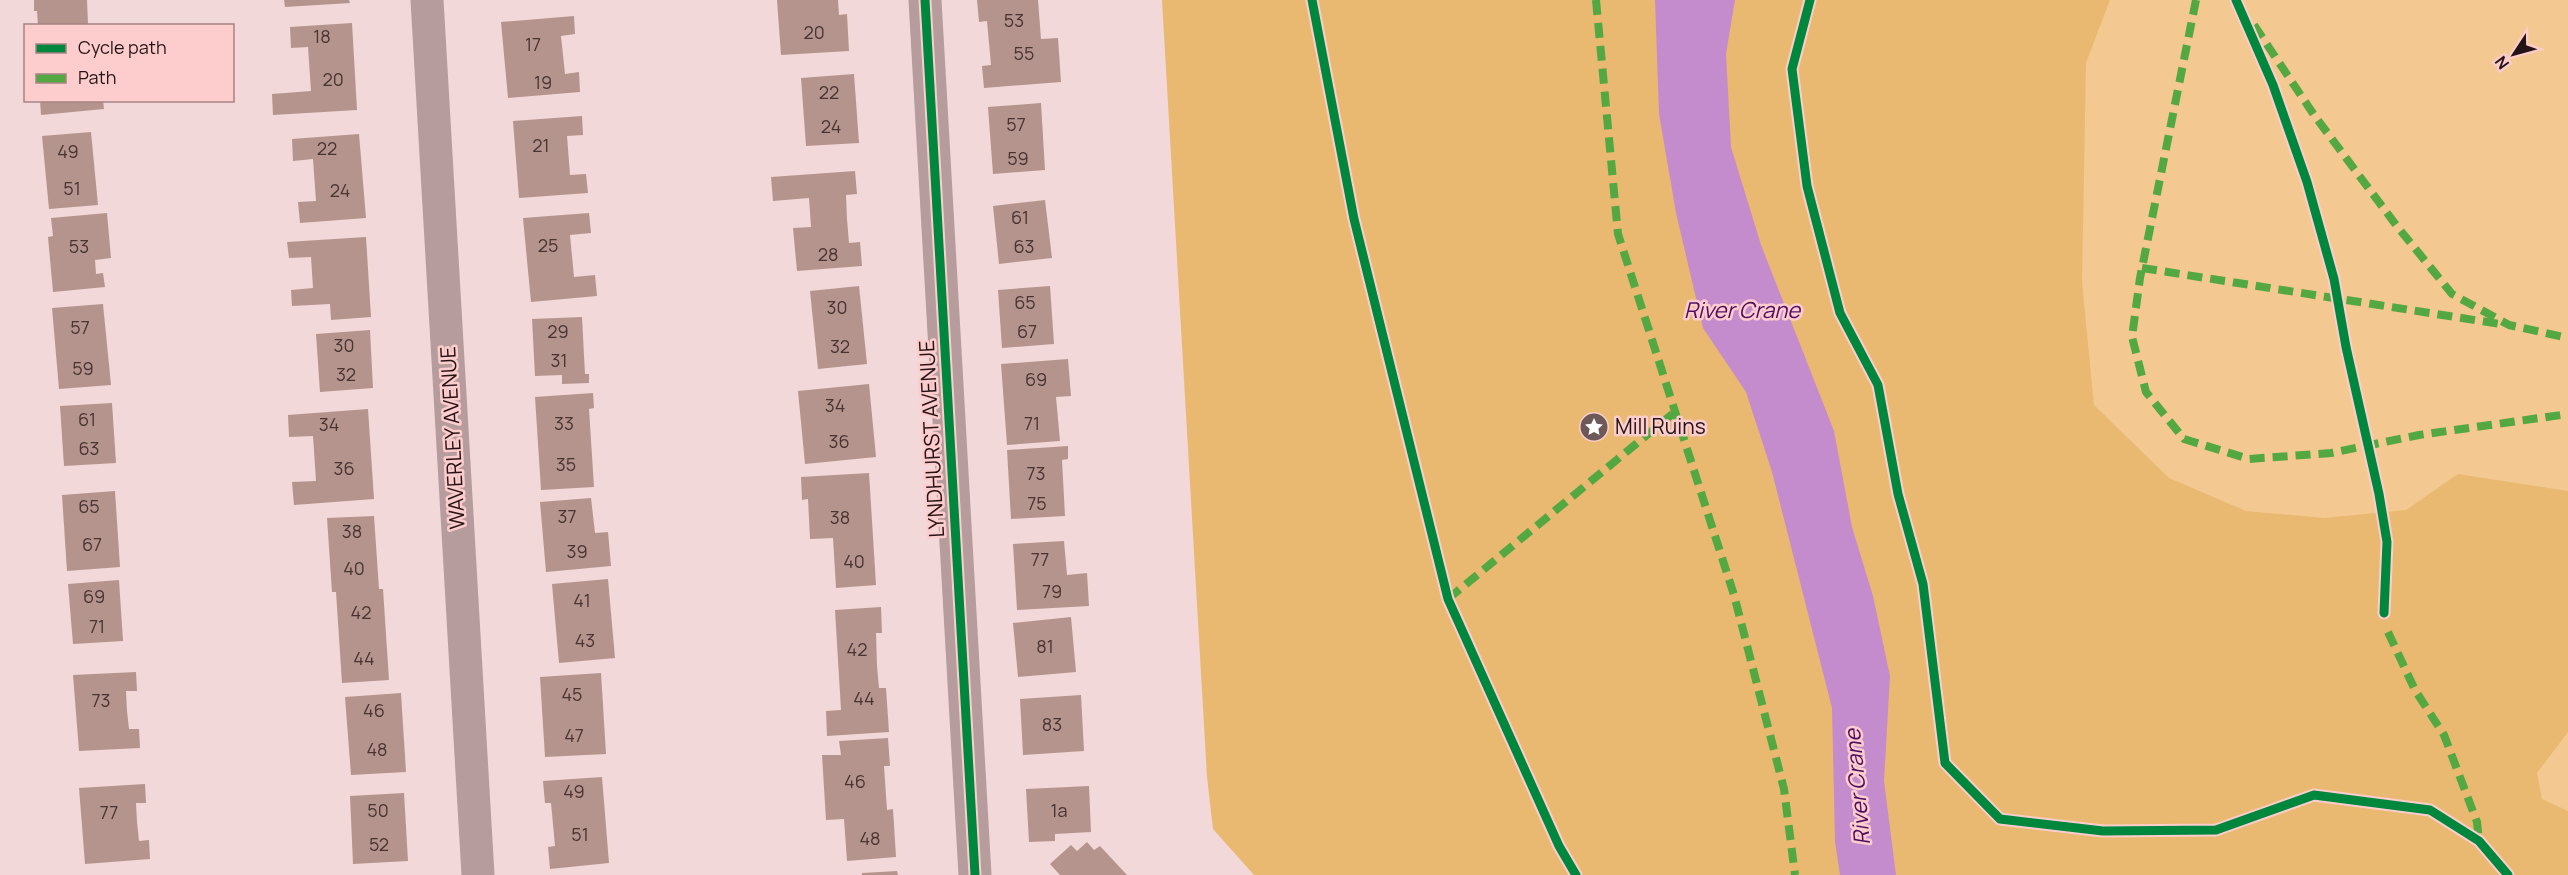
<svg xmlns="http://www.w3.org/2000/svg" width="2568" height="875" font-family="Manrope,sans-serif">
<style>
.green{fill:#f4c891}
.forest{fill:#e9b972}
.water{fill:#c48ccc}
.building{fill:#b5948d}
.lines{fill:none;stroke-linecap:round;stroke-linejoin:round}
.minor{stroke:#b69c9c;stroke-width:33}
.quiet{stroke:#53a842;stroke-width:8;stroke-dasharray:15 8;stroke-linecap:butt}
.cycleway-casing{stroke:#fdcdce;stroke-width:13}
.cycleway{stroke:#00873e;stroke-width:9}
.labels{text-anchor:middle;stroke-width:5;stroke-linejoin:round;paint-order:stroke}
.number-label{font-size:18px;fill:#493433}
.poi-label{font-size:21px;fill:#251415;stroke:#fdcdce;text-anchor:start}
.street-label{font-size:21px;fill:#251415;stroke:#fdcdce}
.water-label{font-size:22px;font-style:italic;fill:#500c62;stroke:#fdcdce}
</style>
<rect width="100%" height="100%" fill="#f2d8d8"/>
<path class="green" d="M1162 0H2568V875Z"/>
<path class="forest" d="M1162 0H2110L2086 63 2082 282 2094 405 2169 478 2246 511 2324 518 2406 510 2458 474 2568 491V732L2537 773 2542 799 2568 811V875H1254L1213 829 1207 777Z"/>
<path class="water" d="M1655 0H1735L1726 54 1731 147 1761 245 1834 431 1852 527 1873 596 1890 676 1884 781 1896 875H1840L1835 842 1832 708 1772 472 1746 392 1703 328 1676 213 1659 114Z"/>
<g class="building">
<path d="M34 0H87L88 24 38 26 37 11H34Z"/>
<path d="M284 0H349L350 3 285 7Z"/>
<path d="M777 0H838L839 15 847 14 849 51 781 55Z"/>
<path d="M977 0H1038L1041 39 1058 38 1061 82 984 88 982 66 991 65 987 21 979 22Z"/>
<path d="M574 16 575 34 561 36 565 74 579 72 580 92 508 98 501 22Z"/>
<path d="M352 23 357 110 273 115 272 94 311 91 308 47 291 48 290 27Z"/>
<path d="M854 74 859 143 806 146 801 78Z"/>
<path d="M40 100H103L104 109 41 115Z"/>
<path d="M1041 103 1045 170 993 174 988 107Z"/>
<path d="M582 116 583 135 567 136 570 175 586 174 588 193 519 198 513 121Z"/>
<path d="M91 132 98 205 49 209 42 136Z"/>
<path d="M359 134 366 218 300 223 298 202 316 201 313 159 293 161 292 139Z"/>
<path d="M855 171 857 194 846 195 847 219 849 243 860 242 862 266 797 271 793 228 811 227 809 198 773 201 771 177Z"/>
<path d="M1045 200 1052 258 999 264 993 206Z"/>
<path d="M107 213 111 258 95 260 96 274 103 273 105 287 53 292 48 237 53 236 51 218Z"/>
<path d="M589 213 591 233 570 235 574 277 595 275 597 296 531 302 523 218Z"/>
<path d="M366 237 371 317 331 320 330 304 292 306 291 290 313 288 311 257 289 258 287 242Z"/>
<path d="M859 286 867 364 818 369 810 291Z"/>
<path d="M1050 286 1054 344 1002 348 998 290Z"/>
<path d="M103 304 111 385 59 389 52 308Z"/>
<path d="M582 317 585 374H589V383L562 384V375L535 376 532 319Z"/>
<path d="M370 330 373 388 320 392 316 334Z"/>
<path d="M1068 359 1071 396 1056 397 1060 441 1007 445 1001 364Z"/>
<path d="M869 384 876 457 805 464 798 391Z"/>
<path d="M593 393 594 408 589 409 594 487 541 490 535 397Z"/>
<path d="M112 403 116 463 64 466 60 406Z"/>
<path d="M368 409 374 499 294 505 292 482 316 481 313 436 289 437 288 415Z"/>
<path d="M1068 446V459L1062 460 1065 516 1011 519 1007 450Z"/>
<path d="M869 473 876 585 836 588 833 538 810 539 808 499 802 500 801 477Z"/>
<path d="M115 491 120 567 67 571 62 495Z"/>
<path d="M591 498 595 533 608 532 611 566 546 572 540 502Z"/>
<path d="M374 516 379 589H383L389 680 342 683 336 592H332L327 518Z"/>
<path d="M1064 541 1067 575 1087 573 1089 606 1017 610 1013 544Z"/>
<path d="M608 579 615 658 559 663 552 584Z"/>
<path d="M119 580 123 641 73 644 68 584Z"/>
<path d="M881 607 882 633H876L877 666 879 688H886L889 732 827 736 826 711 841 710 835 610Z"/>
<path d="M1071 617 1076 672 1018 677 1013 623Z"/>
<path d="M136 672 137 691H126L127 711 129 729H139L140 748 79 751 73 675Z"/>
<path d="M601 673 606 754 545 757 540 677Z"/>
<path d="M401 693 406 772 351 775 345 697Z"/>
<path d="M1081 695 1084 751 1023 755 1020 699Z"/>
<path d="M888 738 890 766H884L887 810 893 809 896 857 847 861 844 819 826 820 822 755H841L839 741Z"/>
<path d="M602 777 609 863 550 869 548 847 555 846 551 803H545L543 781Z"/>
<path d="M145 784 146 803H136L137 822 139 841 149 840 150 859 85 864 79 788Z"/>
<path d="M1089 786 1091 832 1055 834V841L1029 842 1026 789Z"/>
<path d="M404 793 408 861 353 864 350 796Z"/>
<path d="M1087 842 1094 850 1100 846 1127 875H1060L1050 864 1071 845 1077 851Z"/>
<path d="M897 871 898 875H862V873Z"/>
</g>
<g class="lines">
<g class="minor">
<path d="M427 0 478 875"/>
<path d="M925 0 975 875"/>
</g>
<g class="quiet">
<path d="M1596 0 1618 234 1734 595 1784 789 1795 875"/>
<path d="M2196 0 2140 278 2132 337 2146 392 2184 439 2249 459 2331 453 2419 435 2568 414"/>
<path d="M2254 25 2314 115 2396 225 2452 294 2509 325 2568 338"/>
<path d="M2142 268 2500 324"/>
<path d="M1448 599 1676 411"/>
<path d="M2388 632 2415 690 2444 735 2477 822 2479 841"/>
</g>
<g class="cycleway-casing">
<g id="cycleway">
<path d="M925 0 975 875"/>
<path d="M1312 0 1354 219 1448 599 1559 846 1576 875"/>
<path d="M1810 0 1792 69 1807 186 1840 313 1878 385 1898 494 1923 584 1945 763 2000 819 2103 831 2216 830 2314 795 2430 810 2479 841 2508 875"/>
<path d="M2236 0 2273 85 2307 182 2334 279 2346 347 2379 494 2387 542 2384 613"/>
</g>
</g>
<use href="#cycleway" class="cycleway"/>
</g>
<defs>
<g id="sight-disc" transform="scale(1.5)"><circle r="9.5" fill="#6d5959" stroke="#fdcdce"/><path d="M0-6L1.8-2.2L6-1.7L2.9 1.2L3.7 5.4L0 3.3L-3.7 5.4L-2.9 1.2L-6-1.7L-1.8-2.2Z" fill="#fff"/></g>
</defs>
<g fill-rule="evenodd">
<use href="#sight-disc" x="1594" y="427"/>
</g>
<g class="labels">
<g class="number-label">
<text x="1014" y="27">53</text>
<text x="814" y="39">20</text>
<text x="322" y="43">18</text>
<text x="533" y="51">17</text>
<text x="1024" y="60">55</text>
<text x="333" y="86">20</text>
<text x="543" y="89">19</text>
<text x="829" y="99">22</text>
<text x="1016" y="131">57</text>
<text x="831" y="133">24</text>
<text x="541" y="152">21</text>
<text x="327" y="155">22</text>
<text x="68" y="158">49</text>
<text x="1018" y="165">59</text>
<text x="72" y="195">51</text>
<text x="340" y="197">24</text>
<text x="1020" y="224">61</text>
<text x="548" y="252">25</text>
<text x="79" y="253">53</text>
<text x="1024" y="253">63</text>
<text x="828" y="261">28</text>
<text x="1025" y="309">65</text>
<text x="837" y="314">30</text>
<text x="80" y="334">57</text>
<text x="558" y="338">29</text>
<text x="1027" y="338">67</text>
<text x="344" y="352">30</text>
<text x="840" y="353">32</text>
<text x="559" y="367">31</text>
<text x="83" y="375">59</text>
<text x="346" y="381">32</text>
<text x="1036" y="386">69</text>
<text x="835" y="412">34</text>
<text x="87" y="426">61</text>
<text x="564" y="430">33</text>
<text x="1032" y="430">71</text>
<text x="329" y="431">34</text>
<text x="839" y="448">36</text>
<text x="89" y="455">63</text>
<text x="566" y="471">35</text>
<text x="344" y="475">36</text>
<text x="1036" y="480">73</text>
<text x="1037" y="510">75</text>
<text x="89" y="513">65</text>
<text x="567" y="523">37</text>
<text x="840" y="524">38</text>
<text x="352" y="538">38</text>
<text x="92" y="551">67</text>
<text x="577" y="558">39</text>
<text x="1040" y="566">77</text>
<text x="854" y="568">40</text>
<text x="354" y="575">40</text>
<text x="1052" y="598">79</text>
<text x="94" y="603">69</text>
<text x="582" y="607">41</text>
<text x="361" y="619">42</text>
<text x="97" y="633">71</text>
<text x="585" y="647">43</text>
<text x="1045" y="653">81</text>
<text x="857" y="656">42</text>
<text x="364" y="665">44</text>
<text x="572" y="701">45</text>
<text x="864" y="705">44</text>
<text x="101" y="707">73</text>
<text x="374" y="717">46</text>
<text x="1052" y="731">83</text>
<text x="574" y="742">47</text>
<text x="377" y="756">48</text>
<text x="855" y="788">46</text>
<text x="574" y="798">49</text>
<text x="378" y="817">50</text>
<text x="1059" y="817">1a</text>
<text x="109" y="819">77</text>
<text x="580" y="841">51</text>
<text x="870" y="845">48</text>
<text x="379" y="851">52</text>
</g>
<g class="poi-label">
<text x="1615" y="434">Mill Ruins</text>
</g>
<g class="street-label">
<text transform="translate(453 438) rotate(-93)" y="7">WAVERLEY AVENUE</text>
<text transform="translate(932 439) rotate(-93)" y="7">LYNDHURST AVENUE</text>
</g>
<g class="water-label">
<text x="1742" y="318">River Crane</text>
<text transform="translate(1857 787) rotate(-95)" y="8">River Crane</text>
</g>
</g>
<rect x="24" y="24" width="210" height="78" fill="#fdcdce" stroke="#a78384" stroke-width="1.5"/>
<rect x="36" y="44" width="30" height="9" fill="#00873e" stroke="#a78384" stroke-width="1.5"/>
<text x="78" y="54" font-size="18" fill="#251415">Cycle path</text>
<rect x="36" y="74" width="30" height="9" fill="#53a842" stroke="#a78384" stroke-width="1.5"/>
<text x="78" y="84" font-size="18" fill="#251415">Path</text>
<g transform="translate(2514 54) rotate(234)" stroke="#fdcdce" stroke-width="4.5" paint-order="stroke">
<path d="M0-4.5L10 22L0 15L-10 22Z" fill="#251415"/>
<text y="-9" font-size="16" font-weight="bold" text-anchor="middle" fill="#251415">N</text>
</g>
</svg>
